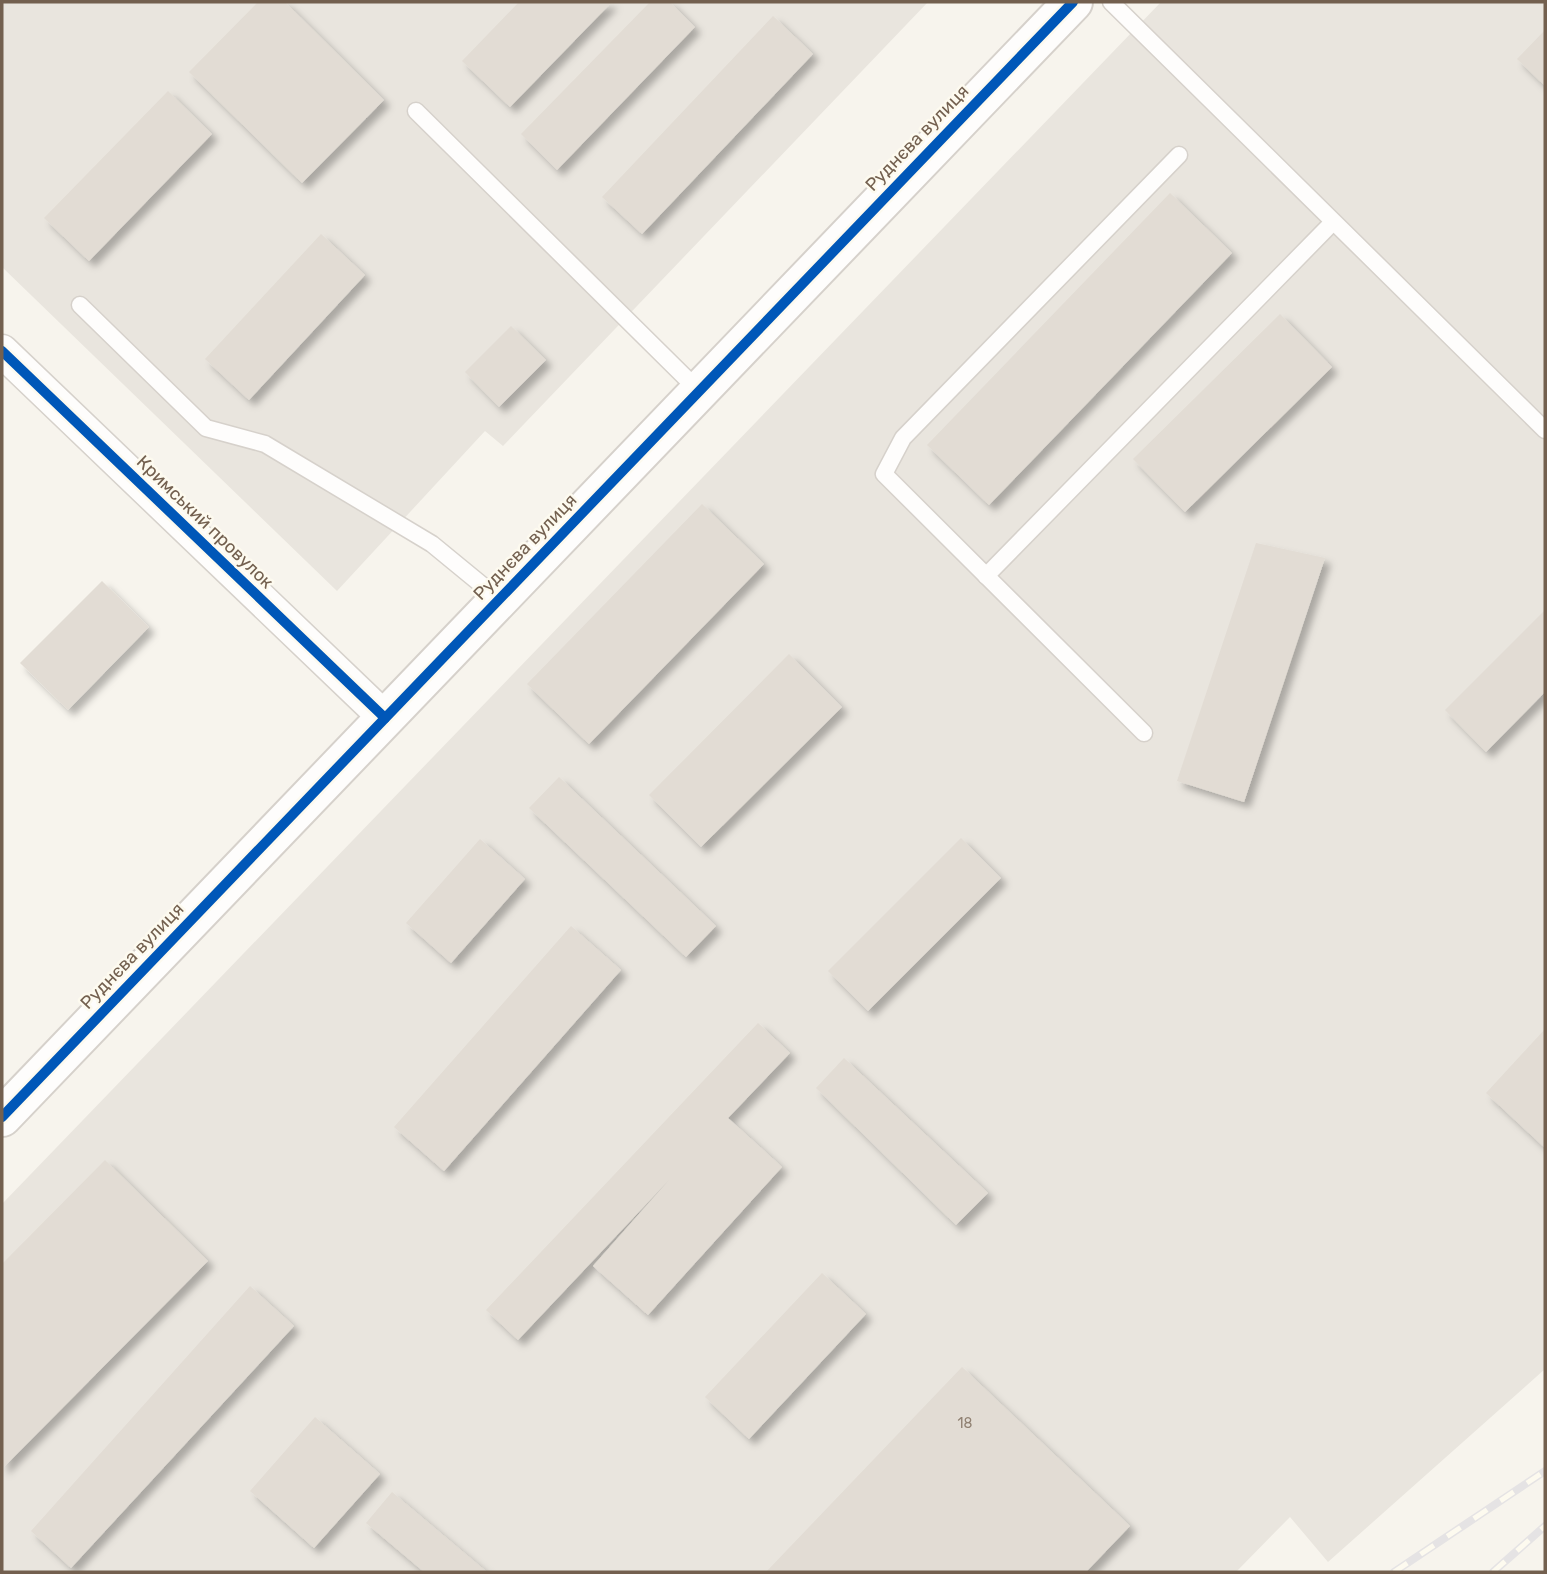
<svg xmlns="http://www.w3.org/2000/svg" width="1547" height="1574" font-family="Rubik,sans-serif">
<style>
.industrial{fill:#e9e5de}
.building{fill:#e2dcd4;filter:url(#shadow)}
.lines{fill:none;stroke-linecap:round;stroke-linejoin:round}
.service-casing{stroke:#d6d1cb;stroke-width:19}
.minor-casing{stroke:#d6d1cb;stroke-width:35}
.tertiary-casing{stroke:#d6d1cb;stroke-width:42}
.service{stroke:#fefdfc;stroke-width:16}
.minor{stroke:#fefdfc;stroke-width:32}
.tertiary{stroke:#fefdfc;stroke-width:38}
.rail-casing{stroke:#e5e3e4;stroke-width:8}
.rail{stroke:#fdfaef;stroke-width:5;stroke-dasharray:16;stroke-linecap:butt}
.cycleway-casing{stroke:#fdfaef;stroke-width:15}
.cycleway{stroke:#0057b8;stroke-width:10}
.labels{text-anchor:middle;stroke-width:5;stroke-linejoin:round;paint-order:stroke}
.number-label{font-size:14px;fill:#908172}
.street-label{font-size:18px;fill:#73604f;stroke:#fdfaef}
</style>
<defs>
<filter id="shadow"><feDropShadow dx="6" dy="6" stdDeviation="3.5" flood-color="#0004"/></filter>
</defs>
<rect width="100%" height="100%" fill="#f7f4ed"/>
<g class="industrial">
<path d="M2 2H928L503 446 485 431 337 591 2 267Z"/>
<path d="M1161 2H1545V1369L1328 1562 1290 1517 1236 1572H2V1204Z"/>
</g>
<g class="building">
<path d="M258 2H285L384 100 302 183 189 72Z"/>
<path d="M519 2H612L510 107 462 61Z"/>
<path d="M650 2H670L695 27 557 170 521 134Z"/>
<path d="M773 16 813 54 642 234 602 197Z"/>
<path d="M1545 30V86L1517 59Z"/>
<path d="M168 91 212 134 89 261 44 218Z"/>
<path d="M1170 193 1232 253 989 505 927 445Z"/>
<path d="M321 234 365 275 249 400 205 359Z"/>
<path d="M1280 314 1332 367 1185 512 1133 459Z"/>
<path d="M511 326 546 360 499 407 465 372Z"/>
<path d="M702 504 764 564 589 744 527 684Z"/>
<path d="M1256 543 1325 558 1244 802 1177 781Z"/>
<path d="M102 581 149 627 68 710 20 663Z"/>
<path d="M1545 610V692L1486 752 1445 710Z"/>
<path d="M789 654 842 707 701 847 649 795Z"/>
<path d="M559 777 716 926 686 957 529 808Z"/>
<path d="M961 838 1001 878 868 1011 828 971Z"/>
<path d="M480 839 525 879 451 963 406 923Z"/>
<path d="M571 926 621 970 444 1171 394 1127Z"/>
<path d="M758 1023 790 1053 728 1118 782 1167 648 1315 593 1266 669 1180 518 1340 486 1310Z"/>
<path d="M1545 1029V1148L1486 1093Z"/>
<path d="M844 1058 988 1193 956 1225 816 1088Z"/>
<path d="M105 1160 208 1261 2 1469V1264Z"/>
<path d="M822 1273 866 1314 749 1439 705 1397Z"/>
<path d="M250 1286 294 1326 71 1568 31 1531Z"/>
<path d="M962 1367 1130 1526 1086 1572H766Z"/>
<path d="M315 1417 380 1474 314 1548 250 1491Z"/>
<path d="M392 1492 487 1572H424L366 1523Z"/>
</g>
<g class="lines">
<g class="service-casing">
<g id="service">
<path d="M1111 2 1545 430"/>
<path d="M416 111 699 391"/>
<path d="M80 305 206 428 265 444 432 544 499 599"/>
<path d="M986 576 1333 222"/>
<path d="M1144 733 884 474 903 438 1179 155"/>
</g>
</g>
<g class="minor-casing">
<path id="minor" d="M2 351 385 718"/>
</g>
<g class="tertiary-casing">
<path id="tertiary" d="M2 1117 1073 2"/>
</g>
<use href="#service" class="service"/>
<use href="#minor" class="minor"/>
<use href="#tertiary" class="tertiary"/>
<g class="rail-casing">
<g id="rail">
<path d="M1394 1572 1545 1471"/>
<path d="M1493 1572 1545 1526"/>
</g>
</g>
<use href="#rail" class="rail"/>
<g class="cycleway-casing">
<g id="cycleway">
<path d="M2 351 385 718"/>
<path d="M2 1117 1073 2"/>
</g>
</g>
<use href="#cycleway" class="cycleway"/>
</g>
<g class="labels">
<g class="number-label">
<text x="965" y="1428">18</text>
</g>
<g class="street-label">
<text transform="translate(917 138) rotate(-46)" y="6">Руднєва вулиця</text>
<text transform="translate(205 522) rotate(44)" y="6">Кримський провулок</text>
<text transform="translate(525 547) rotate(-46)" y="6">Руднєва вулиця</text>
<text transform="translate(132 956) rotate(-46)" y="6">Руднєва вулиця</text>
</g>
</g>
<rect width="1547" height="1574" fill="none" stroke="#73604f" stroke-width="7"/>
</svg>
